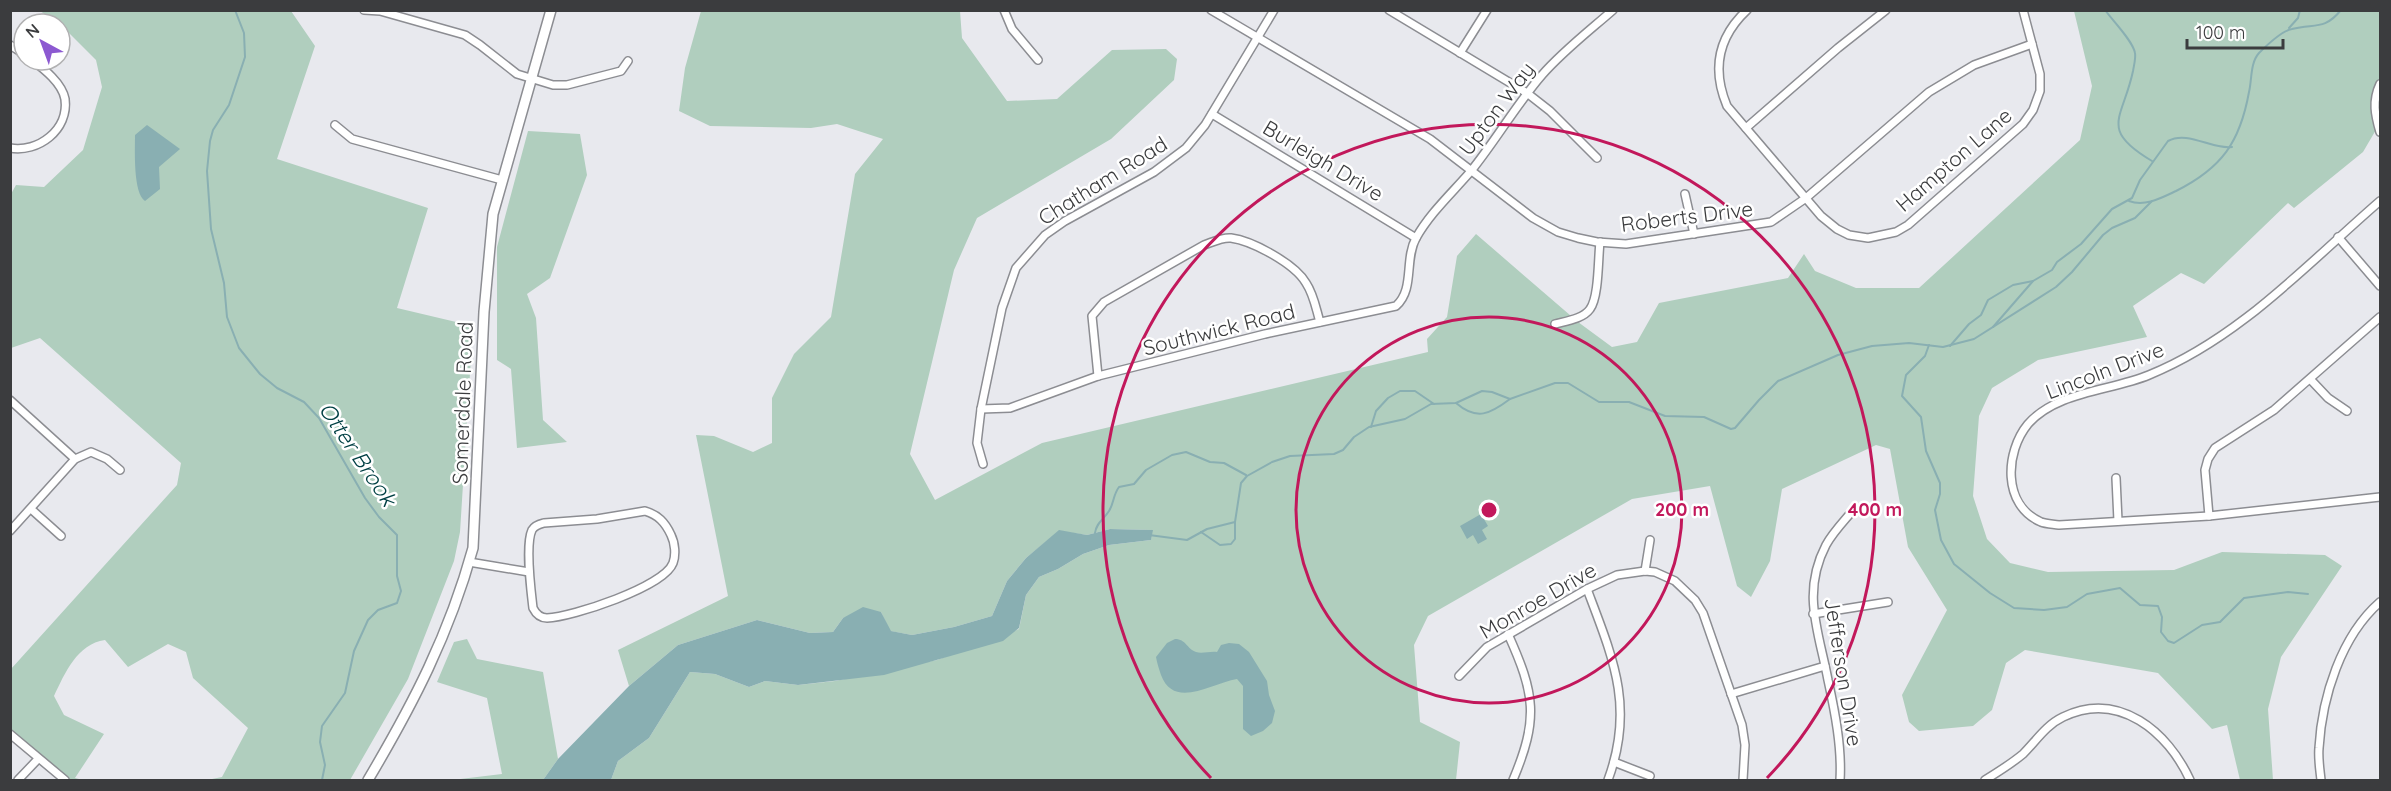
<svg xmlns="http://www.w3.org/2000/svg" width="2391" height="791" font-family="Quicksand,sans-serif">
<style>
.green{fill:#b0cebe}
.water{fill:#89afb2}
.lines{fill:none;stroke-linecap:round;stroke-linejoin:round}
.stream{stroke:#89afb2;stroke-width:2}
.minor-casing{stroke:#8c8d92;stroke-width:10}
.major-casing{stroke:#8c8d92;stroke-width:12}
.minor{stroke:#fff;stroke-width:7}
.major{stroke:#fff;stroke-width:9}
.ring{fill:none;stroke:#c2185b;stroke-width:3}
.labels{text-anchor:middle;stroke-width:5;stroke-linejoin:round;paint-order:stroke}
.street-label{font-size:21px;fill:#3b3c3e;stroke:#fff}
.water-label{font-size:22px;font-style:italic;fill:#014044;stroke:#fff}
.centre{fill:#c2185b;stroke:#fff;stroke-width:3}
.ring-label{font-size:18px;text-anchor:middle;font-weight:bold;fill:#c2185b;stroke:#fff;stroke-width:5;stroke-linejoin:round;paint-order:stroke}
</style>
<rect width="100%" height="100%" fill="#e8e9ee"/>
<g class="green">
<path d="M40 11H291L315 46 277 159 428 208 397 308 473 326 460 532 454 561 408 679 350 780H207L222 777 248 728 193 678 186 652 168 644 128 667 105 640C77 644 65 673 54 696L64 715 104 734 75 778 83 780H61L11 737V669L177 485 181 463 40 338 11 348V194L16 185 44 187 83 150 102 87 96 60 60 24Z"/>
<path d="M701 11H960L962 38 1007 101 1057 99 1112 50 1166 49 1177 59 1174 80 1111 139 977 218 954 270 910 454 935 500 1042 443 1428 352 1427 339 1447 317 1457 256 1476 234 1578 322 1612 347 1637 342 1659 303 1788 278 1804 254 1815 271 1856 288H1919L2080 140 2092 86 2074 11H2380V123L2363 152 2294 208 2288 203 2204 284 2181 273 2133 306 2147 337 2038 360 1992 388 1979 416 1973 496 1987 539 2010 563 2048 572 2174 570 2222 552 2325 555 2342 566 2281 657 2268 709 2273 780H2240L2227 725 2212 729 2158 673 2025 650 2006 663 1992 710 1973 726 1919 731 1909 722 1902 695 1947 610 1908 547 1890 449 1876 445 1782 489 1770 561 1751 597 1737 586 1710 486 1632 499 1428 616 1414 645 1420 722 1460 742 1456 780H611L618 761 649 738 690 672 715 674 749 687 765 681 798 685 835 681 937 660 1019 629 1026 595 1039 577 1058 569 1083 554 1109 545 1151 540 1152 530 1110 529 1087 535 1059 531 1026 558 1007 581 992 616 954 627 912 635 890 631 881 612 843 618 833 632 810 633 757 620 678 645 629 686 618 650 728 596 696 435 714 436 753 452 772 443V398L794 354 831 317 855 174 883 139 837 124 811 128 710 126 679 111 685 68Z"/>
<path d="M528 131 580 134 587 175 550 278 527 294 536 318 543 420 567 442 517 448 511 369 497 360V247Z"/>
<path d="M467 639 477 659 543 672 558 759 543 780H452L502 774 487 698 437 682 454 642Z"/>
</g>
<g class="water">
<path d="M147 125 180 149 159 167 160 189 145 201C133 193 135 150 135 135Z"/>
<path d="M1481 514 1488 526 1482 530 1487 539 1478 544 1473 535 1467 539 1460 526Z"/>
<path d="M1110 529 1153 530 1151 540 1109 545 1083 554 1058 569 1039 577 1026 595 1019 628 1003 641 884 675 798 685 765 681 749 687 715 674 690 672 649 738 618 761 611 780H543L558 759 629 686 678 645 757 620 810 633 833 632 843 618 863 607 881 612 891 631 912 635 954 627 992 616 1007 581 1026 558 1059 530 1087 535Z"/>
<path d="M1175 639C1186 639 1187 649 1196 652 1202 654 1210 651 1217 652L1221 645 1229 643 1239 644 1249 652 1267 681 1269 695 1275 711 1272 723 1263 731 1251 736 1243 729V686L1237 679C1212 683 1174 710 1161 675 1159 669 1157 663 1156 657L1167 643Z"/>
</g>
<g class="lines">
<g class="stream">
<path d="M235 10 244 33 245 57 229 105 213 130 210 141 207 171 211 229 224 283 227 317 239 348 260 374 277 388 304 402 319 418 365 498 379 517 397 535V576L401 591 397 603 378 610 368 620 354 651 345 693 322 726 320 742 325 765 322 780"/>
<path d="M2105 10C2113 21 2133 41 2135 53 2136 58 2134 65 2133 71 2123 119 2098 129 2152 161"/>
<path d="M2289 28 2298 18 2300 10"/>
<path d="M2129 201C2145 207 2161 198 2176 191 2222 168 2240 142 2249 92 2252 80 2250 63 2259 53 2267 45 2281 31 2292 29 2314 23 2324 31 2341 10"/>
<path d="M1993 327 2033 281 2052 270 2057 262 2081 244 2112 209 2132 198 2140 180 2168 141C2188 130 2212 150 2232 147"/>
<path d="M1929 345 1925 356 1906 375 1902 396 1921 417 1926 451 1940 483V494L1935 510 1941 540 1954 564 1990 593 2014 608 2044 610 2067 607 2087 594 2120 588 2140 605 2158 606 2162 617 2161 632 2168 641 2174 643 2202 625 2220 622 2244 598 2288 592 2308 594"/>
<path d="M1950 346 1969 324 1981 315 1988 300 2013 285 2033 281"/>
<path d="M1456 403C1477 421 1490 414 1510 399"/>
<path d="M1371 427 1376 411 1388 398 1400 391H1415L1434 404"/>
<path d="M1201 532 1220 545 1231 544 1235 539V522L1241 483 1247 476 1272 462 1290 456 1334 454 1343 450 1354 437 1369 427 1405 419 1431 404 1456 403 1482 391 1492 392 1510 399 1555 383H1568L1599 402H1629L1665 416 1704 417 1731 429 1735 428 1759 400 1778 381 1838 355 1872 346 1909 343 1943 347 1974 339 2056 287 2072 272 2103 235 2112 228 2135 218 2152 201"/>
<path d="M1095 533C1096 523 1104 519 1109 511 1114 503 1113 495 1119 487L1134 484 1146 470 1172 455 1186 452 1210 462 1224 463 1246 475"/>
<path d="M1149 535 1187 540 1207 529 1235 522"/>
</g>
<g class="minor-casing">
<g id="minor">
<path d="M364 10 380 11 465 35 480 45 517 74 553 85H567L621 71 628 61"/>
<path d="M1004 10 1012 29 1038 60"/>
<path d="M1211 10 1430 139 1533 218 1558 232 1578 238 1597 242 1626 244 1771 222 1806 198 1929 92 1974 65 2032 44"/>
<path d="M1389 10 1527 93 1550 111 1597 158"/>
<path d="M1747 10C1717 38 1712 70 1727 106L1821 216 1837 229 1849 235 1868 238 1896 232 1908 225 2023 124 2033 110 2040 91V74L2023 10"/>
<path d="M10 45 24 54"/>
<path d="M1460 53 1487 10"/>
<path d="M2380 84C2372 101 2375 115 2380 132"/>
<path d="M1212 114 1416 238"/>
<path d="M335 125 352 139 502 180"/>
<path d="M1746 128 1838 48 1886 10"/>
<path d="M10 148C38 153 69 130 65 99 62 83 44 69 32 60"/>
<path d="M1685 194 1694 234"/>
<path d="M2380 201C2307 264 2240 338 2149 375 2111 391 2057 391 2028 424 2005 452 2002 505 2041 522 2046 524 2053 524 2059 525L2209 516 2380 497"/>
<path d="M2338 237 2380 286"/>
<path d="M1555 324C1566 321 1583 319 1590 309 1599 297 1598 259 1600 242"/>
<path d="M1098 376 1092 316 1104 302 1204 245C1213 242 1222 237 1231 238 1253 241 1295 264 1306 283 1314 295 1316 309 1320 322"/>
<path d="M2311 380 2328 398 2347 411"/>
<path d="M10 400 75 459"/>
<path d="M981 409 1010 408 1098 376 1265 334 1396 306C1415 289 1404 260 1416 238 1430 213 1452 193 1471 171 1496 140 1516 105 1542 75 1563 51 1589 31 1613 10"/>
<path d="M983 464 977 443 981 409 1002 308 1016 268 1045 235 1065 221 1154 172 1186 148 1205 125 1274 10"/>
<path d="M2116 478 2118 521"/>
<path d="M31 509 61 536"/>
<path d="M645 511C658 515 665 522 671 535 675 543 676 555 673 563 664 587 572 617 547 618 540 618 536 614 533 608 531 591 525 545 532 530 535 525 540 524 544 523L597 519Z"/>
<path d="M2209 516 2205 470 2208 459 2215 448 2274 410 2380 317"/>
<path d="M10 531 75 459 91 452 107 459 120 470"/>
<path d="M469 562 529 572"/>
<path d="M1645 571 1650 540"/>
<path d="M1587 589C1613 658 1635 707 1608 780"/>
<path d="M1813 614 1888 602"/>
<path d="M1508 634C1535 694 1539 718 1513 780"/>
<path d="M1459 676 1487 647 1587 589 1617 575 1645 571 1655 572 1675 581 1695 600 1703 613 1742 725 1745 745 1743 780"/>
<path d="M1731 694 1825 666"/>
<path d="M10 734 65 780"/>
<path d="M1614 762 1650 776"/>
<path d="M18 780 38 759"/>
<path d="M1840 780C1842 748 1835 712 1828 680 1819 632 1801 593 1826 545 1833 532 1845 520 1854 509"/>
<path d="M1985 780C1998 772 2011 764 2023 754 2036 741 2046 725 2063 717 2119 690 2168 732 2190 780"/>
<path d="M2321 780C2320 770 2318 759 2319 748 2322 697 2341 636 2380 602"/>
</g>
</g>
<g class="major-casing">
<path id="major" d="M368 780C413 704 449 635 473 548L484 312 493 214 551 10"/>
</g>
<use href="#minor" class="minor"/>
<use href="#major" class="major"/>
</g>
<g class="ring">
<circle cx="1489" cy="510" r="193"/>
<path d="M1211 778A386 386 0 1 1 1767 778"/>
</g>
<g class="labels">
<g class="street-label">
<text transform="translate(1497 109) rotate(-53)" y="7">Upton Way</text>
<text transform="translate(1954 160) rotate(-41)" y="7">Hampton Lane</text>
<text transform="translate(1323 161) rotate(31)" y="7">Burleigh Drive</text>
<text transform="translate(1103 181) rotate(-32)" y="7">Chatham Road</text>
<text transform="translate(1687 217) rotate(-7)" y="7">Roberts Drive</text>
<text transform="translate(1219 330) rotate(-14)" y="7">Southwick Road</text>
<text transform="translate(2105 371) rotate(-21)" y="7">Lincoln Drive</text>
<text transform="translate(463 403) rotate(-88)" y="7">Somerdale Road</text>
<text transform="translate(1538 601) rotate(-30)" y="7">Monroe Drive</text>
<text transform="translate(1843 672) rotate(81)" y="7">Jefferson Drive</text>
</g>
<g class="water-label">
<text transform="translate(358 454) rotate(56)" y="8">Otter Brook</text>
</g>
</g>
<circle cx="1489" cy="510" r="9" class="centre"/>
<g class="ring-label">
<text x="1682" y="516">200 m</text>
<text x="1875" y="516">400 m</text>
</g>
<rect width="2391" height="791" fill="none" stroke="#3b3c3e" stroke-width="24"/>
<g transform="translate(42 42) rotate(319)"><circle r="28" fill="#ffffff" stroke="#b1b1b2" stroke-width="1.5"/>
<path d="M0-4.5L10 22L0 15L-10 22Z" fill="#8c59d1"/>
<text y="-9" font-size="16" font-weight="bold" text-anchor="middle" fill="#3b3c3e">N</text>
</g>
<path d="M2187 39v9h96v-9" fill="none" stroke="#3b3c3e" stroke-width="3"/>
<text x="2196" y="39" font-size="18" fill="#3b3c3e" stroke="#ffffff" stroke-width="4.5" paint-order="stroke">100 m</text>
</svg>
